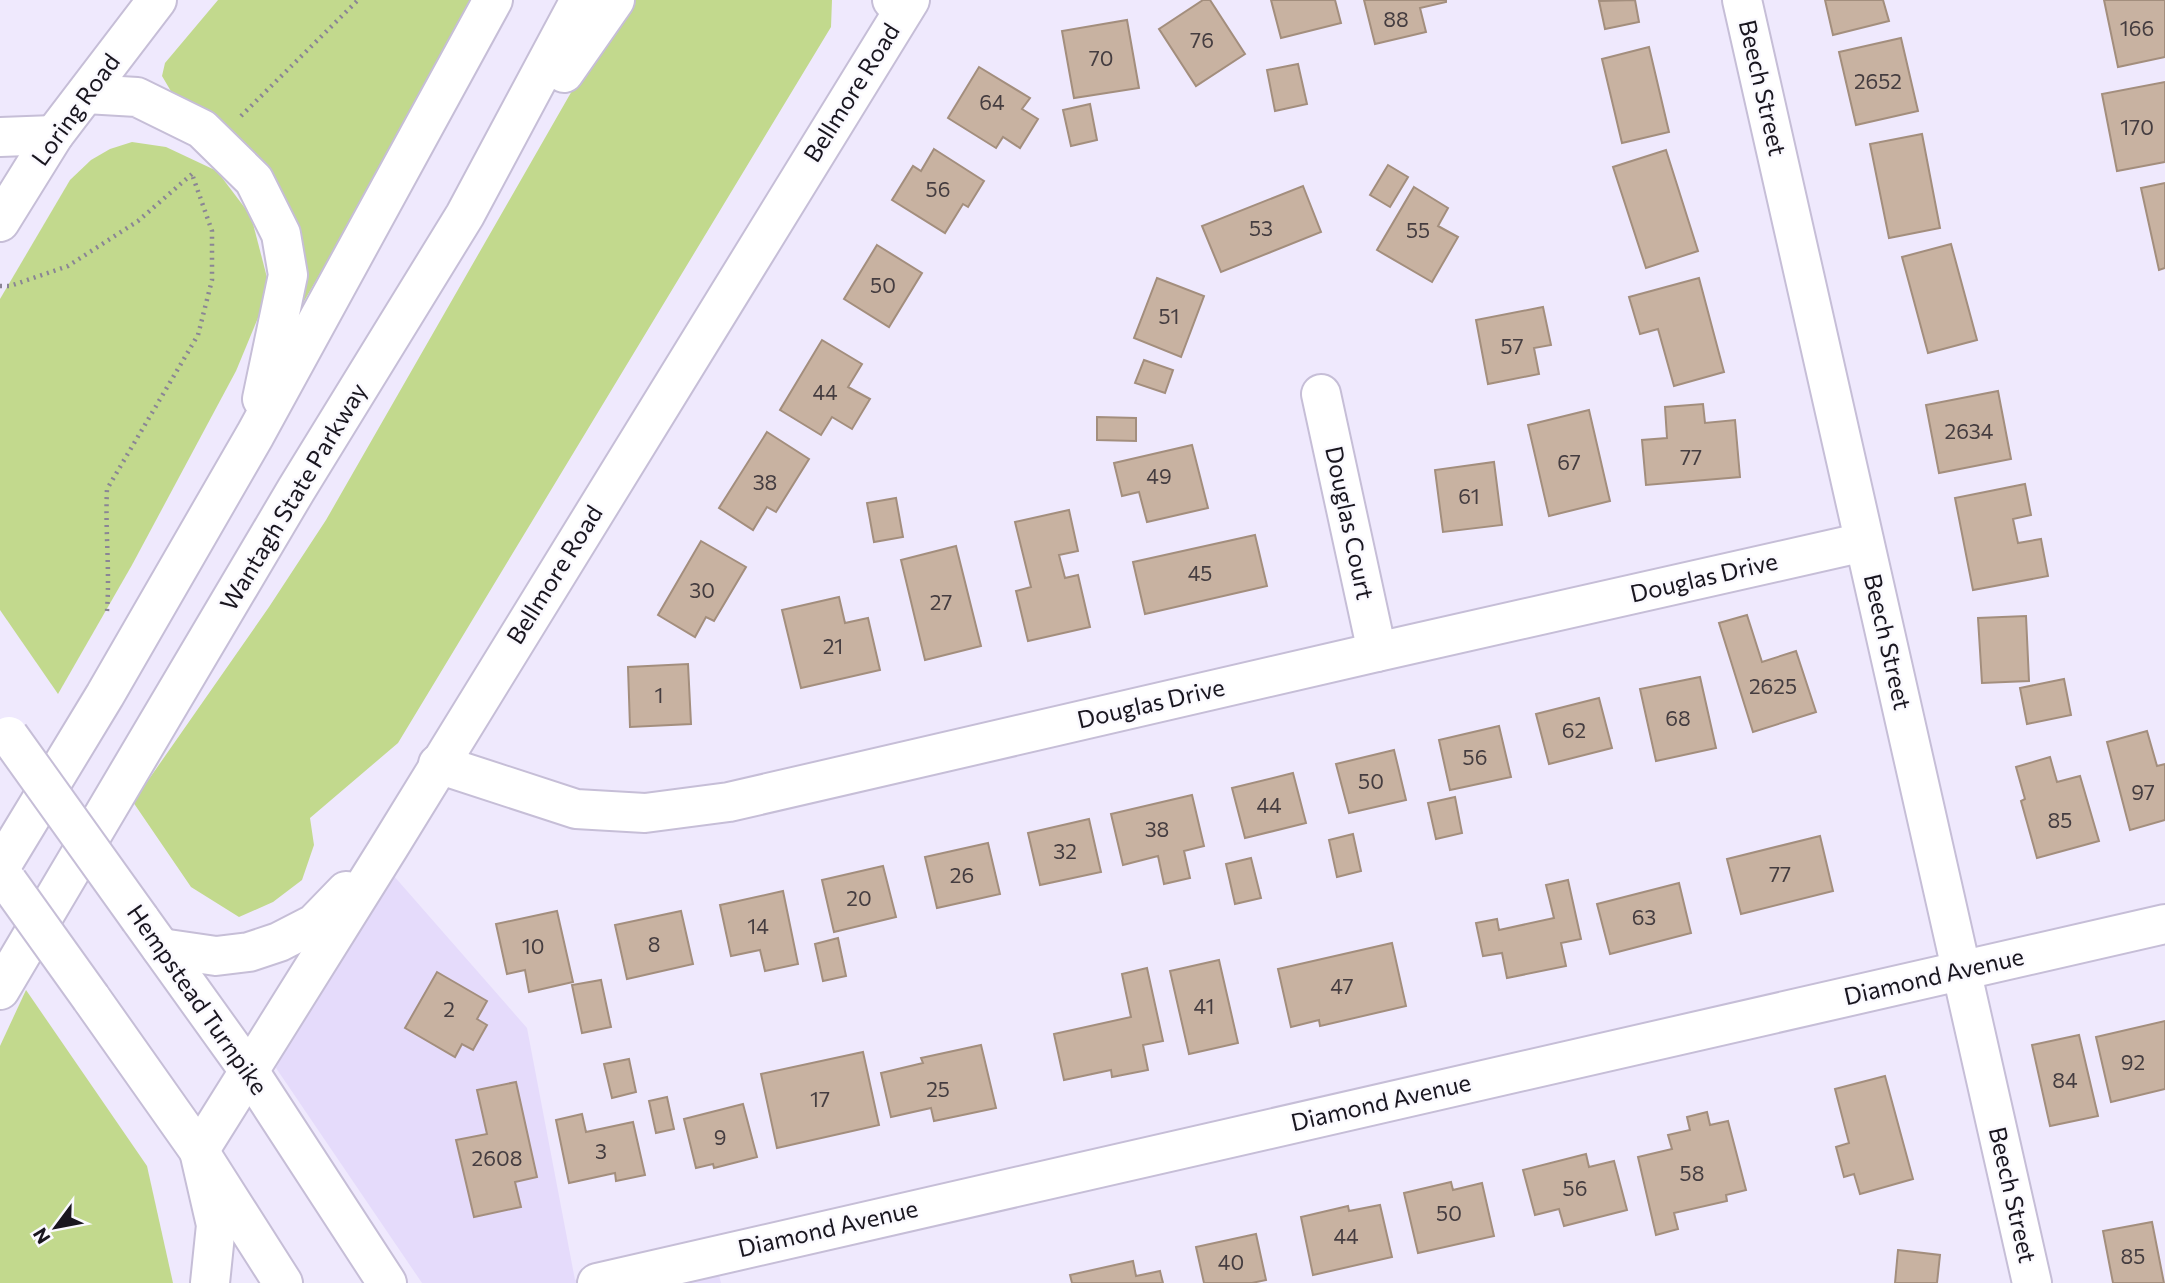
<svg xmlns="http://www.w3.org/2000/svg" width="2165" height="1283" font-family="Commissioner,sans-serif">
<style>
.built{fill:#e5dbfb}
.green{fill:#c2d98d}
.building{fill:#c8b2a1;stroke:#a38e7d;stroke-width:2}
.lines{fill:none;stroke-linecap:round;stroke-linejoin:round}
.street-casing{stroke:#c6bed7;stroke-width:42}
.secondary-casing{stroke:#c6bed7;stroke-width:42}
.primary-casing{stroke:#c6bed7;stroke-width:42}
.highway-casing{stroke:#c6bed7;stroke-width:42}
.path{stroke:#8a8594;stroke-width:4.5;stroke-dasharray:2 5;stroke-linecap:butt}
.street{stroke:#fff;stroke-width:38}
.secondary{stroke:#fff;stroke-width:38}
.primary{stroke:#fff;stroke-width:38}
.highway{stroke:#fff;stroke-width:38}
.primary-bridge-casing{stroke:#c6bed7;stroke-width:42;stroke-linecap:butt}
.primary-bridge{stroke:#fff;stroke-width:38}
.labels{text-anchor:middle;stroke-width:5;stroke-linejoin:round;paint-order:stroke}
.number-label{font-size:21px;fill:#453d40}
.street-label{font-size:24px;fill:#19161f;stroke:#faf9fe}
</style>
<rect width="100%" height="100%" fill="#efe9fd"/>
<path class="built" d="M386 867 527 1028 575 1280 711 1242 721 1283H422L276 1068Z"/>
<g class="green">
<path d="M218 0H475L427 88 295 317 250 153 172 93 162 76 165 63Z"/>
<path d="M624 0H832L831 27 398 743 310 818 314 845 302 880 273 902 239 917 191 887 133 802 269 607 326 520Z"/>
<path d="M132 142 166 147 217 171 251 216 270 289 236 371 132 565 58 694 0 610V299L70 180 91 160 110 149Z"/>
<path d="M26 990 147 1166 173 1283H0V1046Z"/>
</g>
<g class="building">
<path d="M1203 0H1210L1245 54 1196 86 1159 29Z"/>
<path d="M1271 0H1335L1341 23 1281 38Z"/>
<path d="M1364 0H1446V2L1420 8 1426 32 1375 44Z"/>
<path d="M1635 0 1639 22 1605 29 1599 1Z"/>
<path d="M1825 0H1883L1889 21 1833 35Z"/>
<path d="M2104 0H2165V57L2118 67Z"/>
<path d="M1127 20 1139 88 1074 98 1062 31Z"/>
<path d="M1901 38 1918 111 1856 125 1839 52Z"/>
<path d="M1649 47 1669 132 1622 143 1602 59Z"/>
<path d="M1298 64 1307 104 1275 111 1267 70Z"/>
<path d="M979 67 1030 98 1022 109 1038 119 1020 148 1003 137 996 148 948 118Z"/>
<path d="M2165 82V162L2117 171 2102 94Z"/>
<path d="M1090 104 1097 140 1071 146 1063 110Z"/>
<path d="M1922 134 1940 228 1889 238 1870 144Z"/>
<path d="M934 149 984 181 968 207 963 204 945 233 892 200 913 166 921 171Z"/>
<path d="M1666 150 1698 251 1646 268 1613 167Z"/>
<path d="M1388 165 1408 177 1390 207 1370 195Z"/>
<path d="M2165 183V268L2159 270 2141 188Z"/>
<path d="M1303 186 1321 232 1221 272 1202 226Z"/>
<path d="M1414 187 1448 208 1438 226 1458 237 1432 282 1377 250Z"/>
<path d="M1951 244 1977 340 1928 353 1902 257Z"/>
<path d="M877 245 922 273 889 327 844 299Z"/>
<path d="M1157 278 1204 296 1181 357 1134 338Z"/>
<path d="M1699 278 1724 372 1674 386 1658 329 1640 334 1629 297Z"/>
<path d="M1543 307 1551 345 1534 348 1539 374 1488 384 1476 320Z"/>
<path d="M822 340 862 364 848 387 870 399 852 429 832 417 821 435 780 410Z"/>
<path d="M1144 360 1173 370 1165 393 1135 383Z"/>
<path d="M1998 391 2011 459 1939 473 1926 405Z"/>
<path d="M1703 404 1705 423 1735 420 1740 477 1646 485 1642 440 1667 438 1665 407Z"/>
<path d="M1589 410 1610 501 1549 516 1528 425Z"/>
<path d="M1097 417 1136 418V441L1097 440Z"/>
<path d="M767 432 809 459 776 512 767 507 753 530 719 508Z"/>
<path d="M1192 445 1208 508 1147 522 1139 492 1122 496 1114 463Z"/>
<path d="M1494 462 1502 525 1443 532 1435 470Z"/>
<path d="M2025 484 2031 515 2013 519 2018 543 2041 539 2048 576 1973 590 1955 498Z"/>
<path d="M896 498 903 537 874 542 867 503Z"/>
<path d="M1069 510 1078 551 1059 555 1065 578 1078 575 1090 627 1028 641 1016 591 1031 587 1015 522Z"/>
<path d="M1255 535 1267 586 1145 614 1133 562Z"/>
<path d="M701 541 746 567 714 621 706 617 695 637 658 615Z"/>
<path d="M956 546 981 646 925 660 901 560Z"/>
<path d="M839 597 845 623 868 618 880 670 801 688 782 610Z"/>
<path d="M1747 615 1762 662 1796 651 1816 712 1753 732 1719 623Z"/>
<path d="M2026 616 2029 681 1982 683 1978 618Z"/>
<path d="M688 664 691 724 630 727 628 667Z"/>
<path d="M1700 677 1716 748 1656 761 1640 689Z"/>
<path d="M2064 679 2071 715 2027 724 2020 688Z"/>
<path d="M1599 698 1612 748 1549 764 1536 714Z"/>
<path d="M1499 726 1511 777 1450 790 1439 740Z"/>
<path d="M2147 731 2157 766 2165 764V820L2130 830 2107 742Z"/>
<path d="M1394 750 1406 800 1349 813 1336 764Z"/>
<path d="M2050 757 2057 782 2080 776 2099 841 2037 858 2021 801 2025 799 2016 767Z"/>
<path d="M1293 773 1306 823 1245 838 1232 788Z"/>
<path d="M1192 795 1204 846 1184 851 1190 878 1164 884 1158 856 1123 865 1111 814Z"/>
<path d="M1455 797 1462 833 1436 839 1428 803Z"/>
<path d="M1089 819 1101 872 1040 885 1028 833Z"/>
<path d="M1353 834 1361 871 1337 877 1329 840Z"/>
<path d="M1820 836 1833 891 1741 914 1727 859Z"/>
<path d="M988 843 1000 894 937 908 925 857Z"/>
<path d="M1251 858 1261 898 1235 904 1226 864Z"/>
<path d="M883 866 896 917 834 932 822 880Z"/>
<path d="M1568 880 1581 939 1561 943 1566 966 1507 978 1502 953 1483 956 1476 923 1497 919 1499 930 1554 918 1546 885Z"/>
<path d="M1679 883 1691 933 1610 954 1597 904Z"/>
<path d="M783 891 798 964 765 971 760 950 731 956 720 905Z"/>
<path d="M557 911 573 982 529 992 525 970 507 974 496 924Z"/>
<path d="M681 911 693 964 627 979 615 925Z"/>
<path d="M838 938 846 976 823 981 815 944Z"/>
<path d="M1392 943 1406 1006 1320 1026 1319 1020 1291 1027 1278 969Z"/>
<path d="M1219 960 1238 1043 1189 1054 1170 971Z"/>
<path d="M1147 968 1163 1041 1143 1045 1148 1070 1112 1077 1111 1070 1064 1080 1054 1034 1131 1017 1122 974Z"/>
<path d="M437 972 487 1001 477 1019 487 1025 473 1050 462 1044 455 1057 405 1028Z"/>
<path d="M601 980 611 1027 582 1033 572 985Z"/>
<path d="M2165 1021V1089L2111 1102 2096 1037Z"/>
<path d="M2079 1035 2098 1116 2050 1126 2032 1045Z"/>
<path d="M981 1045 996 1108 934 1121 931 1108 891 1117 881 1073 923 1063 921 1058Z"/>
<path d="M863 1052 879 1125 777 1148 761 1074Z"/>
<path d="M629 1059 636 1092 612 1098 604 1064Z"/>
<path d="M1885 1076 1913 1179 1860 1194 1854 1174 1844 1177 1836 1147 1849 1143 1835 1089Z"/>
<path d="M516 1082 537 1177 515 1182 521 1207 474 1217 456 1140 487 1134 477 1090Z"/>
<path d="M667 1097 674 1129 656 1133 649 1101Z"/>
<path d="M743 1104 757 1157 714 1168 713 1164 696 1168 684 1119Z"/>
<path d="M1707 1112 1710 1125 1728 1121 1746 1190 1726 1195 1727 1201 1674 1213 1678 1229 1656 1235 1638 1157 1672 1149 1668 1135 1690 1130 1687 1117Z"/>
<path d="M582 1114 586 1132 633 1122 645 1175 616 1181 615 1173 569 1183 556 1120Z"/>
<path d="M1586 1154 1589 1167 1614 1161 1627 1210 1564 1226 1559 1209 1535 1215 1523 1170Z"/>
<path d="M1451 1182 1453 1190 1482 1183 1494 1236 1418 1253 1404 1193Z"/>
<path d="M1380 1205 1392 1257 1313 1275 1301 1217 1348 1206 1349 1211Z"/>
<path d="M2152 1222 2164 1283H2113L2103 1231Z"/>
<path d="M1256 1234 1266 1280 1252 1283H1204L1196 1247Z"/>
<path d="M1898 1250 1940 1255 1937 1283H1895Z"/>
<path d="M1133 1261 1136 1276 1160 1271 1163 1283H1072L1070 1275Z"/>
</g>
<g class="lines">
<g class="street-casing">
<g id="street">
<path d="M1742 0 2032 1283"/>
<path d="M1321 394 1377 652"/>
<path d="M438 764 576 809 645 813 729 802 1377 652 1864 542"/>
<path d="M597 1283 2165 924"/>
</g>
</g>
<g class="secondary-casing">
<g id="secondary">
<path d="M0 137 54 135"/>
<path d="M0 222 54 135 157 0"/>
<path d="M161 948 216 956 249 952 279 942 314 924 346 891"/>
<path d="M199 1151 389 847 910 0"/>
</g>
</g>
<g class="primary-casing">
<g id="primary">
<path d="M140 919 249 1071 387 1283"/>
<path d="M91 998 199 1151 283 1283"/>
</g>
</g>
<g class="highway-casing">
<g id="highway">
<path d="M892 0 904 9"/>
<path d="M564 73 615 0"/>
<path d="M86 94 137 97 202 129 254 180 281 234 288 275 262 399"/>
<path d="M0 868 105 695 255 435 493 0"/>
<path d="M0 990 296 490 465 215 580 0"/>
<path d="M199 1151 216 1225 210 1283"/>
</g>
</g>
<g class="path">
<path d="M241 116 358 0"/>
<path d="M0 286H10L68 266 138 221 192 174"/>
<path d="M107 611C110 569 105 531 107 489L198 335 212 280V231L193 177"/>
</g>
<use href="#street" class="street"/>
<use href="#secondary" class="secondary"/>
<use href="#primary" class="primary"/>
<use href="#highway" class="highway"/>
<g class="primary-bridge-casing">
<g id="primary-bridge">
<path d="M9 736 140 919"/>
<path d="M8 882 91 998"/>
</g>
</g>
<use href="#primary-bridge" class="primary-bridge"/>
</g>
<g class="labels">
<g class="number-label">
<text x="1396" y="27">88</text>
<text x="2137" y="36">166</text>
<text x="1202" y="48">76</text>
<text x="1101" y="66">70</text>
<text x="1878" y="89">2652</text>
<text x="992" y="110">64</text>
<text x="2137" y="135">170</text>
<text x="938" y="197">56</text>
<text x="1261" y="236">53</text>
<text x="1418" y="238">55</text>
<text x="883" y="293">50</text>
<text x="1169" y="324">51</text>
<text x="1512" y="354">57</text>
<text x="825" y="400">44</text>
<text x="1969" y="439">2634</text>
<text x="1691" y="465">77</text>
<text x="1569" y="470">67</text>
<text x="1159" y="484">49</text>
<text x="765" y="490">38</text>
<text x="1469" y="504">61</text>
<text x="1200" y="581">45</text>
<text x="702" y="598">30</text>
<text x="941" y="610">27</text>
<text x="833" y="654">21</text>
<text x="1773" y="694">2625</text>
<text x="659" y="703">1</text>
<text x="1678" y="726">68</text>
<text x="1574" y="738">62</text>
<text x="1475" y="765">56</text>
<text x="1371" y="789">50</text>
<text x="2143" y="800">97</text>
<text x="1269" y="813">44</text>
<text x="2060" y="828">85</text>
<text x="1157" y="837">38</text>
<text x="1065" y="859">32</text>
<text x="1780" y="882">77</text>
<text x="962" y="883">26</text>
<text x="859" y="906">20</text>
<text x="1644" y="925">63</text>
<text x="758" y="934">14</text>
<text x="654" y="952">8</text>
<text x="533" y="954">10</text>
<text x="1342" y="994">47</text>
<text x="1204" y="1014">41</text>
<text x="449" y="1017">2</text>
<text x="2133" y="1070">92</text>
<text x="2065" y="1088">84</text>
<text x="938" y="1097">25</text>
<text x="820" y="1107">17</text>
<text x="720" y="1145">9</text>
<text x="601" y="1159">3</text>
<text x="497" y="1166">2608</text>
<text x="1692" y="1181">58</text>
<text x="1575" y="1196">56</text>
<text x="1449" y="1221">50</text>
<text x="1346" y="1244">44</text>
<text x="2133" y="1264">85</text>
<text x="1231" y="1270">40</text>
</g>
<g class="street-label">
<text transform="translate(1762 88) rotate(77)" y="8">Beech Street</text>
<text transform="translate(852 93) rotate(-58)" y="8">Bellmore Road</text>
<text transform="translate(76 110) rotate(-54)" y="8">Loring Road</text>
<text transform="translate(294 497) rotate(-59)" y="8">Wantagh State Parkway</text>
<text transform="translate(1349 523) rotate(78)" y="8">Douglas Court</text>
<text transform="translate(555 575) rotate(-58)" y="8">Bellmore Road</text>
<text transform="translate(1704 578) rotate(-13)" y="8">Douglas Drive</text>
<text transform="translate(1887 642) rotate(77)" y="8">Beech Street</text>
<text transform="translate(1151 704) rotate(-13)" y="8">Douglas Drive</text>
<text transform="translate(1934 977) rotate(-13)" y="8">Diamond Avenue</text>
<text transform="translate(197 1000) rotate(55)" y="8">Hempstead Turnpike</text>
<text transform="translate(1381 1103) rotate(-13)" y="8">Diamond Avenue</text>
<text transform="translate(2012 1195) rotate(77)" y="8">Beech Street</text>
<text transform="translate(828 1229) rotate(-13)" y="8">Diamond Avenue</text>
</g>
</g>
<g transform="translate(56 1227) rotate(238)" stroke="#faf9fe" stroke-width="5" paint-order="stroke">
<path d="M0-5L12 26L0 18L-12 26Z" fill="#19161f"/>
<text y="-10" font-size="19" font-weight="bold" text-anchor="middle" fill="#19161f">N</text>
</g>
</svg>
